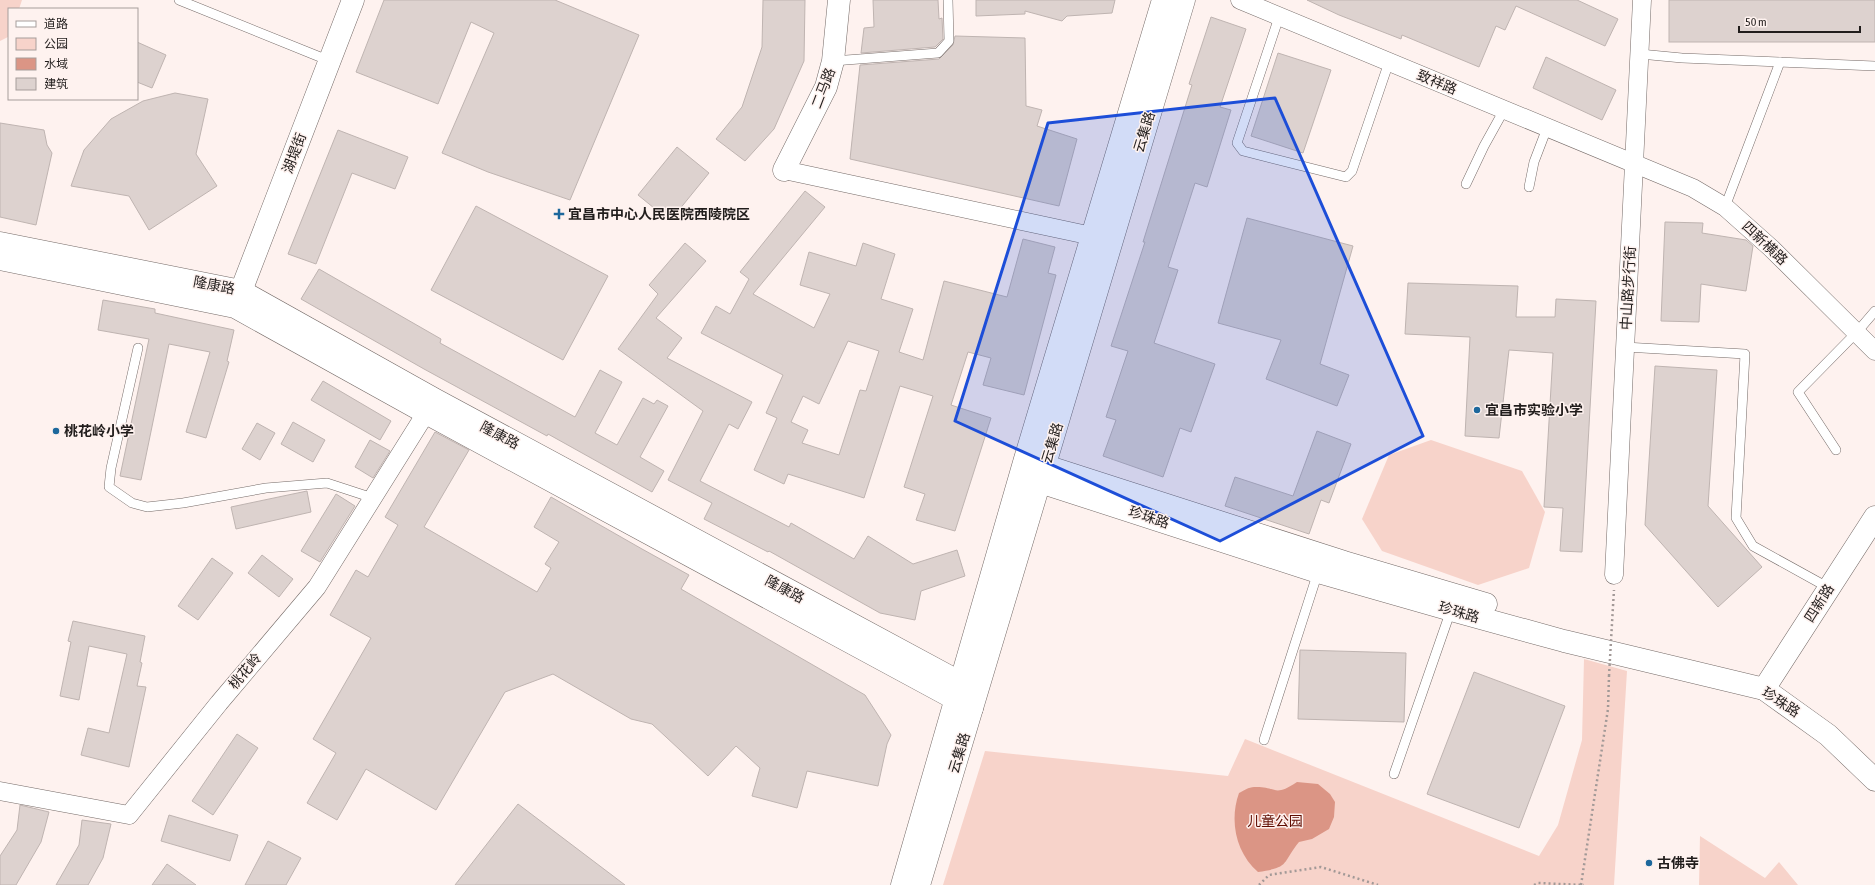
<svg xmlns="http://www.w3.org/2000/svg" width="1875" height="885" font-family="'Asap Condensed','Noto Sans SC',sans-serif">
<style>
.green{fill:#f7d3ca}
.water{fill:#db9585}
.building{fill:#ddd2cf;stroke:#bfb4b1;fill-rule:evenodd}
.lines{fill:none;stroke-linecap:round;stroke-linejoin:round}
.lane-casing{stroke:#756b68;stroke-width:10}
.street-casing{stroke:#756b68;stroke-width:19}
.secondary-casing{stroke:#756b68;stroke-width:23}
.primary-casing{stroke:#756b68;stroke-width:23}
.path{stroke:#a29997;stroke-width:2.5;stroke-dasharray:2 3;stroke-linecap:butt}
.lane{stroke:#fff;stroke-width:9}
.street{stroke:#fff;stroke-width:18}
.secondary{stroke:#fff;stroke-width:22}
.primary{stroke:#fff;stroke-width:22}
.path-bridge{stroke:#a29997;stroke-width:2.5;stroke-dasharray:2 3;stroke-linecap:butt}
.marked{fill:#1d4ed8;fill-opacity:0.2;stroke:#1d4ed8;stroke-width:3;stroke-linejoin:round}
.poi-dot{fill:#1d689c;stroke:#fef2ef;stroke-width:1.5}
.labels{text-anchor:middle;stroke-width:3;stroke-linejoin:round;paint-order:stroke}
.street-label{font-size:14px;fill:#211d1c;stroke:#fef2ef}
.poi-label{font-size:14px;font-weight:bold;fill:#211d1c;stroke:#fef2ef;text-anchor:start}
.park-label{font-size:14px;fill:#5f0c00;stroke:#fef2ef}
</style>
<rect width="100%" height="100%" fill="#fef2ef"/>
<g class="green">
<path d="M0 0H22L19 9H9V33L8 37 0 41Z"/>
<path d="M1431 440 1522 471 1545 512 1529 568 1478 585 1382 551 1362 519 1389 455Z"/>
<path d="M1584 659 1627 671 1614 885H943L985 751 1228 776 1245 739 1539 856 1558 825 1582 740Z"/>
<path d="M1700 836 1765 878 1779 862 1798 885H1699Z"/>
</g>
<path class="water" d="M1297 782 1318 784 1330 794 1335 802 1334 817 1329 829 1312 839 1299 842C1281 864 1291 867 1258 872 1236 853 1229 821 1239 793 1243 791 1249 787 1254 787 1277 786 1273 798 1297 782Z"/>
<g class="building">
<path d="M384 0H555L639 35 570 200 488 172 442 153 494 33 471 22 438 104 356 72Z"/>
<path d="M763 0H805L804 61 774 129 745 161 716 139 742 107 762 47Z"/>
<path d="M873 0H938L939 19 942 18 943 39 935 47 861 53 864 28 874 27Z"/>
<path d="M976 0H1115L1112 13 1067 16 1062 21 1025 11V14L976 16Z"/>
<path d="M1307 0H1577L1618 19 1605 46 1516 6 1505 30 1496 26 1479 67 1402 35 1401 39 1339 15Z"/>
<rect x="1669" y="0" width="206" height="42"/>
<path d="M1211 17 1246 29 1220 107 1231 110 1207 187 1195 183 1168 267 1178 270 1154 343 1215 364 1191 432 1180 428 1163 477 1103 456 1116 420 1106 417 1128 351 1111 346 1145 242H1143L1192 85 1189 84Z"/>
<path d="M955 36 1025 38 1026 106 1042 110 1037 126 1077 139 1059 206 850 159 860 65 939 59 953 45Z"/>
<path d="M137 42 166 55 152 88 137 82Z"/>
<path d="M1278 53 1331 70 1303 153 1251 136Z"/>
<path d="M1546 57 1616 90 1602 120 1533 88Z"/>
<path d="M175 93 208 99 196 154 217 186 149 230 129 196 71 186 84 150 111 119 143 101Z"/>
<path d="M0 123 44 130 47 145 52 153 36 225 0 217Z"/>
<path d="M338 130 408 157 395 189 352 173 316 264 288 254Z"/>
<path d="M677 147 709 173 670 221 638 195Z"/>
<path d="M805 191 825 207 753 294 814 328 830 294 800 285 809 252 856 266 863 243 895 254 881 299 913 309 899 352 923 360 944 281 1007 297 1023 239 1055 247 1048 273 1056 275 1024 395 983 385 991 358 968 352 951 405 991 418 955 531 916 520 925 494 904 487 933 396 900 386 864 498 788 474 784 484 754 470 777 418 766 413 783 375 701 333 716 306 730 314 749 279 740 272ZM848 341 879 351 866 391 860 390 839 455 802 443 808 430 791 422 803 396 819 404Z"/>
<path d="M476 206 608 276 563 360 431 290Z"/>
<path d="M1247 218 1353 246 1320 364 1349 375 1337 406 1266 379 1281 340 1218 323Z"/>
<path d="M1665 222 1703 223 1702 233 1746 240 1753 246 1746 291 1701 284 1699 322 1661 321Z"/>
<path d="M685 243 706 261 656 318 682 338 667 358 752 402 738 429 729 424 700 481 789 527 791 523 854 559 868 536 913 564 957 550 965 576 921 591 915 620 880 613 769 551 768 552 704 519 712 503 668 480 703 411 618 349 658 294 649 285Z"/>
<path d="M319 269 441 339 440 343 575 417 600 370 622 382 595 433 617 445 643 398 654 404 657 400 668 406 640 457 664 471 652 492 548 434 547 436 424 369 301 299Z"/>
<path d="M1408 283 1518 286 1516 317H1555L1556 299 1596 301 1582 552 1560 551 1563 508 1544 507 1553 353 1509 350 1499 438 1465 436 1470 337 1405 334Z"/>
<path d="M103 300 155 309V313L234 330 227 361 229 362 206 438 186 432 210 352 169 344 141 480 120 476 149 339 98 330Z"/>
<path d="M1655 366 1717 370 1708 506 1762 567 1718 607 1645 525Z"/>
<path d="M323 381 391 421 380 440 311 400Z"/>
<path d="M293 422 325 440 313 462 281 444Z"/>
<path d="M257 423 275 433 260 460 242 449Z"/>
<path d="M1317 431 1351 444 1329 503 1321 500 1309 534 1225 506 1235 477 1293 496Z"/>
<path d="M435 432 469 450 424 527 537 592 551 568 545 564 559 542 534 527 551 497 642 549 689 575 681 589 865 695 891 735 887 744 878 786 807 771 797 808 752 796 760 768 736 746 708 776 652 724 631 719 553 674 505 692 436 810 366 769 337 820 307 803 336 753 313 739 371 638 330 615 356 570 368 577 398 525 385 517Z"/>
<path d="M370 440 390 451 373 478 355 467Z"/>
<path d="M307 491 311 512 236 529 231 507Z"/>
<path d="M336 494 355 506 320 562 301 551Z"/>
<path d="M262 555 293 579 279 597 248 573Z"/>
<path d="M212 558 233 573 198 620 178 606Z"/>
<path d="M73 621 145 636 140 662 142 663 137 686 146 687 129 767 81 755 88 728 109 733 127 654 89 646 79 700 60 696 71 642 68 641Z"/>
<path d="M1300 650 1406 653 1404 722 1298 719Z"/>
<path d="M1474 672 1565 706 1519 828 1427 794Z"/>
<path d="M237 734 258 748 213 815 192 801Z"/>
<path d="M518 804 625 885H455Z"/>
<path d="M20 805 49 812 41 842 16 885H0V856L17 830Z"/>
<path d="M169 815 238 835 230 861 161 841Z"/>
<path d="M82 820 111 824 103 858 88 885H56L79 845Z"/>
<path d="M268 841 301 858 286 885H245Z"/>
<path d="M167 864 196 885H152Z"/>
</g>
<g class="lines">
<g class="lane-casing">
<g id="lane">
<path d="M179 0 330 61"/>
<path d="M1279 17 1237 143 1243 151 1346 177 1352 171 1389 62"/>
<path d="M1640 54 1682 58 1875 66"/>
<path d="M833 61 938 53 949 41 948 0"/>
<path d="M1466 184 1484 146 1504 110"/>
<path d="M1529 187 1534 162 1547 128"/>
<path d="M1725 207 1780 62"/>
<path d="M1625 347 1745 354 1736 518 1753 546 1829 588"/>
<path d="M138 348 111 468 109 487 132 503 147 507 183 503 266 488 327 483 373 498"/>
<path d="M1836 450 1798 392 1857 332 1875 311"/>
<path d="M1264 740 1318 572"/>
<path d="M1394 774 1451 610"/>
</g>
</g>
<g class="street-casing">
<g id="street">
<path d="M1240 0 1693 188 1725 207 1771 248 1875 351"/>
<path d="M784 170 1092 236"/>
<path d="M1614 575 1642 0"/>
<path d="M0 791 129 815 219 703 317 587 426 413"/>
</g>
</g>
<g class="secondary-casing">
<g id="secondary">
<path d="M784 170 826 87 833 61 839 0"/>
<path d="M0 243 241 291 436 400 976 691"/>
<path d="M0 259 235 307 426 413 972 708"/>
<path d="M236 304 353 0"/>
<path d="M1027 460 1344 562 1486 604"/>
<path d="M1022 477 1040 482 1318 572 1451 610 1564 641 1764 689 1828 735 1875 780"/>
<path d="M1764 689 1875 517"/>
</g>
</g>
<g class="primary-casing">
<g id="primary">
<path d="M902 885 1025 459 1163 0"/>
<path d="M919 885 1184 0"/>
</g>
</g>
<g class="path">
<path d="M1613 606 1614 590"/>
<path d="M1259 885 1269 875 1321 867 1378 885"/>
<path d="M1534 885 1538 883 1584 885"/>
<path d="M1581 885 1608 709 1609 676"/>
</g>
<use href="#lane" class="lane"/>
<use href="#street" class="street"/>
<use href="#secondary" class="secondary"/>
<use href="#primary" class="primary"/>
<path class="path-bridge" d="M1609 676 1613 606"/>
</g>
<path class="marked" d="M1275 98 1423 436 1220 541 955 421 1048 123Z"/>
<g class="poi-dot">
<path d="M557 208h4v4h4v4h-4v4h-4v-4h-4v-4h4z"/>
<circle cx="1477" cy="410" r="4"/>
<circle cx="56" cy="431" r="4"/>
<circle cx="1649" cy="863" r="4"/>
</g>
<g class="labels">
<g class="street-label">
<text transform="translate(1437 82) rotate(22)" y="5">致祥路</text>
<text transform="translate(823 88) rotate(-69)" y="5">二马路</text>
<text transform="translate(1144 132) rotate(-73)" y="5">云集路</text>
<text transform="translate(294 153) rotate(-69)" y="5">湖堤街</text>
<text transform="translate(1765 243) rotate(43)" y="5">四新横路</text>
<text transform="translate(214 285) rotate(11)" y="5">隆康路</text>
<text transform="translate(1628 288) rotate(-87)" y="5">中山路步行街</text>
<text transform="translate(500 435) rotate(28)" y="5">隆康路</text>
<text transform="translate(1052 443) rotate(-73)" y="5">云集路</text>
<text transform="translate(1149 517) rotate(18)" y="5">珍珠路</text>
<text transform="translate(785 589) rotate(28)" y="5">隆康路</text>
<text transform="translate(1819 603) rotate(-58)" y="5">四新路</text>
<text transform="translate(1459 612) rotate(16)" y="5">珍珠路</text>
<text transform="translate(245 671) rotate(-50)" y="5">桃花岭</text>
<text transform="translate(1781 702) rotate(33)" y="5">珍珠路</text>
<text transform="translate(959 753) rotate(-73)" y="5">云集路</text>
</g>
<g class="poi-label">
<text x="568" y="219">宜昌市中心人民医院西陵院区</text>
<text x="1485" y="415">宜昌市实验小学</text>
<text x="64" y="436">桃花岭小学</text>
<text x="1657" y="868">古佛寺</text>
</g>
<g class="park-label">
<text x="1275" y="826">儿童公园</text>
</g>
</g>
<rect x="8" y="8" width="130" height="92" fill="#fef2ef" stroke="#a69d9b"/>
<rect x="16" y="21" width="20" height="6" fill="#ffffff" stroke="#a69d9b"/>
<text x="44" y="28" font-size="12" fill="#211d1c">道路</text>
<rect x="16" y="38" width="20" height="12" fill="#f7d3ca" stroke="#a69d9b"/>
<text x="44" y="48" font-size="12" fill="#211d1c">公园</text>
<rect x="16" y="58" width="20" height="12" fill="#db9585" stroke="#a69d9b"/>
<text x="44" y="68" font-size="12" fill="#211d1c">水域</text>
<rect x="16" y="78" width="20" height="12" fill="#ddd2cf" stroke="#a69d9b"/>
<text x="44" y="88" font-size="12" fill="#211d1c">建筑</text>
<path d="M1739 26v6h121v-6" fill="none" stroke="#211d1c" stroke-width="2"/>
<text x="1745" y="26" font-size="12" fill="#211d1c" stroke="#fef2ef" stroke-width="3" paint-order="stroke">50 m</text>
</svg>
